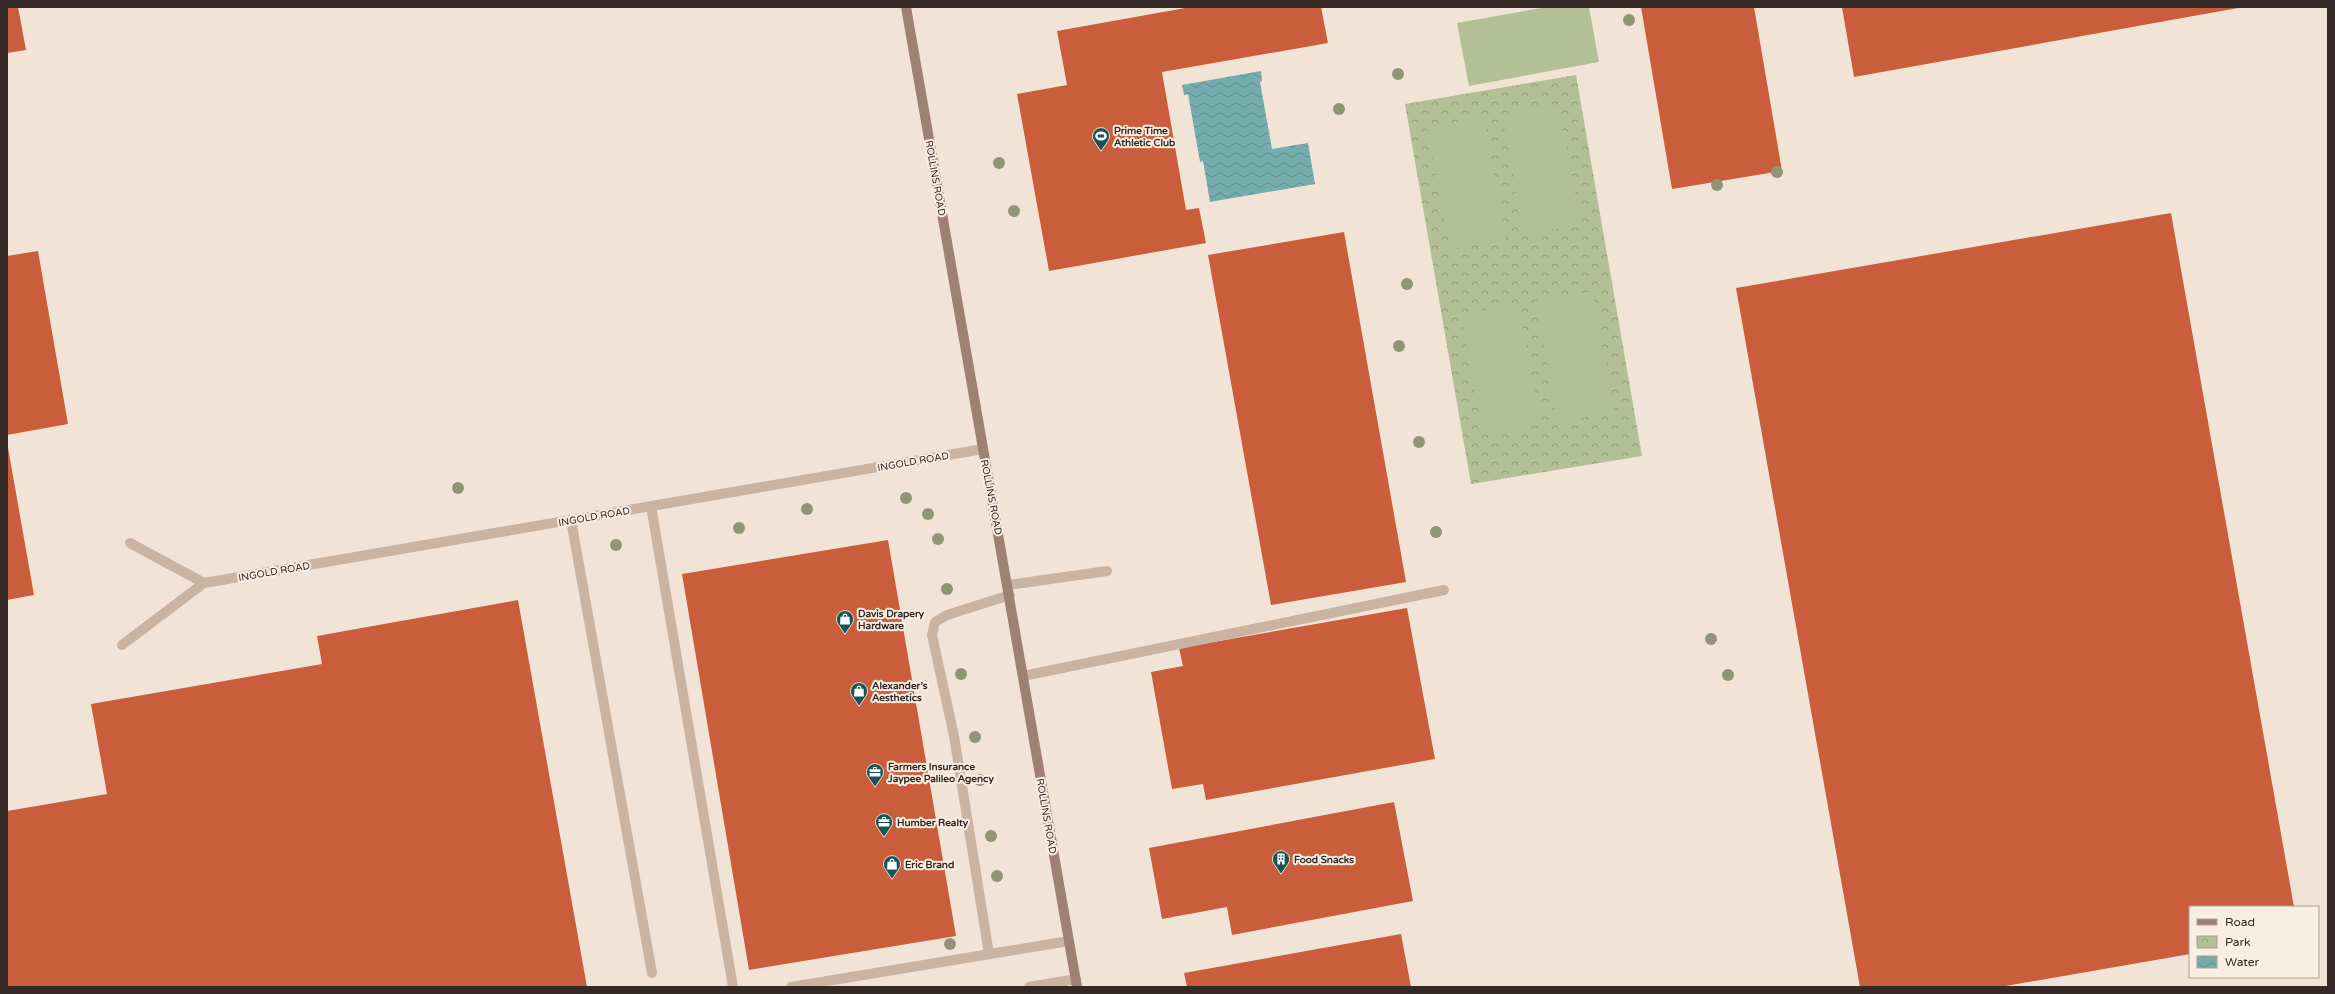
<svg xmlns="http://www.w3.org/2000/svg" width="2335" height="994" font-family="'Varela Round',sans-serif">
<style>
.park{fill:url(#park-crowns)}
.garden{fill:#b3c096}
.water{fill:url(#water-waves)}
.building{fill:#ca5d3c}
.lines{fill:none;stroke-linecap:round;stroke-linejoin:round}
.service{stroke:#c9b4a2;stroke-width:10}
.minor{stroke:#c9b4a2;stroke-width:10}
.secondary{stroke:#9d8274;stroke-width:10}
.tree{fill:#929476}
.labels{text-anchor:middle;stroke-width:4;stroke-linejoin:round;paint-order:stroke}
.poi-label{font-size:10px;font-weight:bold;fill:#342925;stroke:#f9eee2;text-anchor:start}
.street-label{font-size:10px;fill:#342925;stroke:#f9eee2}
</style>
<defs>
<pattern id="park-crowns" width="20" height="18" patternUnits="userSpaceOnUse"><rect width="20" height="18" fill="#b3c096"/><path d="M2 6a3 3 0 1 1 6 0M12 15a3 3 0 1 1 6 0" fill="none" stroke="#929c7a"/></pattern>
<pattern id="water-waves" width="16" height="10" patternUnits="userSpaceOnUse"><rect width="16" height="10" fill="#75adaf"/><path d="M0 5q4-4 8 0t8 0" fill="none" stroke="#618d8e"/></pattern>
</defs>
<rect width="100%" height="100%" fill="#f1e4d6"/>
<path class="park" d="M1576 75 1642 456 1471 484 1405 104Z"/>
<g class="garden">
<path d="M1547 7H1589L1599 62 1469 86 1457 23Z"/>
<path d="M1558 104 1581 224 1524 235 1502 114Z"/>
<path d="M1484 118 1506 239 1450 249 1427 128Z"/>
<path d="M1592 291 1615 412 1558 422 1536 301Z"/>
<path d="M1518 304 1541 425 1484 435 1461 314Z"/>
</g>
<path class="water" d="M1261 71 1262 81 1260 82 1272 149 1308 143 1315 184 1210 202 1203 161 1200 162 1188 94 1184 95 1182 85Z"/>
<g class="building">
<path d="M7 7H18L26 50 7 53Z"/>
<path d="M1191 7H1321L1328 43 1162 72 1186 210 1199 208 1206 243 1049 271 1017 94 1067 85 1057 31Z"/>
<path d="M1641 7H1754L1782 171 1672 189Z"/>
<path d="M1842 7H2238V8L1854 77Z"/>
<path d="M2171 213 2294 907H2190V954L2000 987H1860L1736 288Z"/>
<path d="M1344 232 1406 582 1271 605 1208 255Z"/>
<path d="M38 251 68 424 7 435V256Z"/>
<path d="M7 442 34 595 7 600Z"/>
<path d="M888 540 956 936 749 970 682 574Z"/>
<path d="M518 600 587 987H7V811L107 794 91 704 322 664 317 636Z"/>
<path d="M1407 608 1435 759 1206 800 1203 784 1172 789 1151 672 1183 666 1179 648Z"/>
<path d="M1394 802 1413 901 1232 935 1227 907 1162 919 1149 848Z"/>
<path d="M1401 934 1411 987H1187L1184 973Z"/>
</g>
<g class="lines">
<g class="service">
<path d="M651 506 733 987"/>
<path d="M571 520 652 973"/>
<path d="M1008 585 1107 571"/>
<path d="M122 645 204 583 130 543"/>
<path d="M1023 676 1444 590"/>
<path d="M989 954 954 736 932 635 935 622 947 615 1010 595"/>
<path d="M791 987 1069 941"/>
<path d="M1029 987 1076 979"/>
</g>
<path class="minor" d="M204 583 983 449"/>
<path class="secondary" d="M906 7 1077 987"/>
</g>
<g class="tree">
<circle cx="1629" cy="20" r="6"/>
<circle cx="1398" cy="74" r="6"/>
<circle cx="1339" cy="109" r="6"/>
<circle cx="999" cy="163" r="6"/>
<circle cx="1777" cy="172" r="6"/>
<circle cx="1717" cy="185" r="6"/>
<circle cx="1014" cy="211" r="6"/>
<circle cx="1407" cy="284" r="6"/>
<circle cx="1399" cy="346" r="6"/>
<circle cx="1419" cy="442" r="6"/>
<circle cx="458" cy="488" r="6"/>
<circle cx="906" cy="498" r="6"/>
<circle cx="807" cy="509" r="6"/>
<circle cx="928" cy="514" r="6"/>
<circle cx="739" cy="528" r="6"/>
<circle cx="1436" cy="532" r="6"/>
<circle cx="938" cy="539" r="6"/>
<circle cx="616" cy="545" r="6"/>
<circle cx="947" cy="589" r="6"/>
<circle cx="1711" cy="639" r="6"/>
<circle cx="961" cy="674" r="6"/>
<circle cx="1728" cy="675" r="6"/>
<circle cx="975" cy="737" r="6"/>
<circle cx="980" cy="780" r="6"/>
<circle cx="991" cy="836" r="6"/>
<circle cx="997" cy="876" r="6"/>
<circle cx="950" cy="944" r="6"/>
</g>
<defs>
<g id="stadium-pin" transform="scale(0.9)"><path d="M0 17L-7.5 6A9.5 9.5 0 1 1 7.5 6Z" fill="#1a5356" stroke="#f9eee2"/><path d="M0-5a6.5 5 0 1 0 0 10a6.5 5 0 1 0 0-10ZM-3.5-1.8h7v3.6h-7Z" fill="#fff"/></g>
<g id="shop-pin" transform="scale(0.9)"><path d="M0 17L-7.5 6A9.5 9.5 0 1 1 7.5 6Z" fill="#1a5356" stroke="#f9eee2"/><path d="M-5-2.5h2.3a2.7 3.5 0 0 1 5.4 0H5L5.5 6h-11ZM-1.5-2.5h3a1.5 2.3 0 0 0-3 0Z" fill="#fff"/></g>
<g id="office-pin" transform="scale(0.9)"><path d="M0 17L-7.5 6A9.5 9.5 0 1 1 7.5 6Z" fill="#1a5356" stroke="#f9eee2"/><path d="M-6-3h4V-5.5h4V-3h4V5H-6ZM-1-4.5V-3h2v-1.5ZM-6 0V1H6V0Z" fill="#fff"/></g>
<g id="building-pin" transform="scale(0.9)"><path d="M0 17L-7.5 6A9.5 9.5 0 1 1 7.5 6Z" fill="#1a5356" stroke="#f9eee2"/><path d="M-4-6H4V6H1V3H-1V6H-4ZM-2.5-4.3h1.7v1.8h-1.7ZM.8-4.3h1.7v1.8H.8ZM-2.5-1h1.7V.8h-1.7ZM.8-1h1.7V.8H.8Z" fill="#fff"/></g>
</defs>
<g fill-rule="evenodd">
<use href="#stadium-pin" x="1101" y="136"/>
<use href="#shop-pin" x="845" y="619"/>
<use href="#shop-pin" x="859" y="691"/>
<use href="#office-pin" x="875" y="772"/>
<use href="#office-pin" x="884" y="822"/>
<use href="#building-pin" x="1281" y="859"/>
<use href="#shop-pin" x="892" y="864"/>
</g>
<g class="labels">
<g class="poi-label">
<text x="1114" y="134">Prime Time<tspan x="1114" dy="12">Athletic Club</tspan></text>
<text x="858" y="617">Davis Drapery<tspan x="858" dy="12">Hardware</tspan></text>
<text x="872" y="689">Alexander’s<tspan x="872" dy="12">Aesthetics</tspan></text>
<text x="888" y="770">Farmers Insurance<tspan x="888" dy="12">Jaypee Palileo Agency</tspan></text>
<text x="897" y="826">Humber Realty</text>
<text x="1294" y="863">Food Snacks</text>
<text x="905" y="868">Eric Brand</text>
</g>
<g class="street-label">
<text transform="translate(936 178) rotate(80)" y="4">ROLLINS ROAD</text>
<text transform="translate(913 461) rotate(-10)" y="4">INGOLD ROAD</text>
<text transform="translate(992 497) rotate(79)" y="4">ROLLINS ROAD</text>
<text transform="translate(594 516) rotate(-10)" y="4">INGOLD ROAD</text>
<text transform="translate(274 571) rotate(-10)" y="4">INGOLD ROAD</text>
<text transform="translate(1047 816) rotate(80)" y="4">ROLLINS ROAD</text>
</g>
</g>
<rect width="2335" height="994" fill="none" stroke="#342925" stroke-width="16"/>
<rect x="2189" y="906" width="130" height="72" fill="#f9eee2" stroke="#aa9f96"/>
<rect x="2197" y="919" width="20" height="6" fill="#9d8274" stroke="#aa9f96"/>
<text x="2225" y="926" font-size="12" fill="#342925">Road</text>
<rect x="2197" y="936" width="20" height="12" fill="url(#park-crowns)" stroke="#aa9f96"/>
<text x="2225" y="946" font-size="12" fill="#342925">Park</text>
<rect x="2197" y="956" width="20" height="12" fill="url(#water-waves)" stroke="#aa9f96"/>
<text x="2225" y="966" font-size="12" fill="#342925">Water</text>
</svg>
